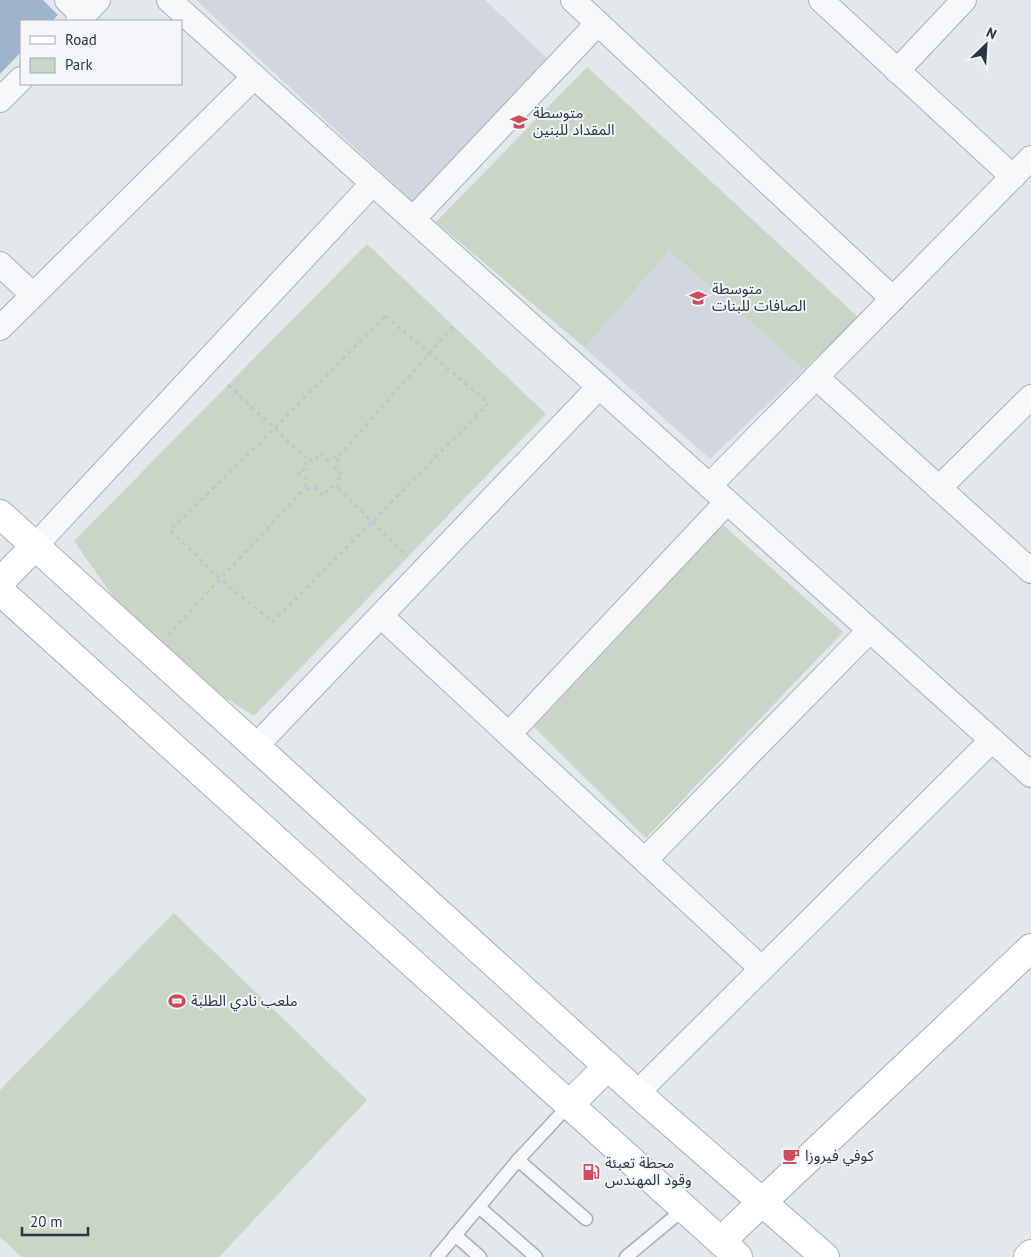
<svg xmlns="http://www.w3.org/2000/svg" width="1031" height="1257" font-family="'PT Sans','Noto Sans Arabic',sans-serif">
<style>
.built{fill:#d2d6de}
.green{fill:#c9d6c5}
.water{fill:#9fb4cc}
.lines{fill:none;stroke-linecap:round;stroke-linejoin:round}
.lane-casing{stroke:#a9aeb7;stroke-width:15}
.street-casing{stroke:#a9aeb7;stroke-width:26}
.secondary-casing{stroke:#a9aeb7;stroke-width:30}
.path{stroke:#c2c5cb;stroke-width:3;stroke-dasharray:4 4;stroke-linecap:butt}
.lane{stroke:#f7f8fa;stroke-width:12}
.street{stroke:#f7f8fa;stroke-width:24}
.secondary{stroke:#fff;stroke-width:28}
.labels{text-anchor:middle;stroke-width:4;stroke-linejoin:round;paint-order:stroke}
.poi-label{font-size:15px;fill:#2b3445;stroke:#f4f6f9;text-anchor:start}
</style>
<rect width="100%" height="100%" fill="#e4e7ec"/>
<g class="built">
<path d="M196 0H485L550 61 413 202Z"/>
<path d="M669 251 804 369 710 459 585 348Z"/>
</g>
<g class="green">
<path d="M587 67 859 318 804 369 669 251 585 348 436 222Z"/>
<path d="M367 244 546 414 254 716 152 652 74 541Z"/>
<path d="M723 525 843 632 646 838 534 727Z"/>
<path d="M174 913 367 1100 219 1257H22L0 1237V1090Z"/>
</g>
<path class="water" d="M0 0H43L58 15 52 21H21V52L0 74Z"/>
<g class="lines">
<g class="lane-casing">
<g id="lane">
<path d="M518 1160 586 1219"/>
<path d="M479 1207 536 1257"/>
<path d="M455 1235 480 1257"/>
<path d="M437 1257 518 1160 570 1104"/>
<path d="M626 1257 685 1208"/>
</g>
</g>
<g class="street-casing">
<g id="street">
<path d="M67 0 84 16"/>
<path d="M169 0 1031 775"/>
<path d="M573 0 893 299"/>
<path d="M821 0 1013 177"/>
<path d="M78 21 98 0"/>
<path d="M897 71 964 0"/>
<path d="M0 100 21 79"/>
<path d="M413 219 598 23"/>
<path d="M0 264 33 295"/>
<path d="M0 328 254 77"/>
<path d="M816 377 1031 571"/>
<path d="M709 486 1031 158"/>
<path d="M939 488 1031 397"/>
<path d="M35 546 373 183"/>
<path d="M381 616 762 969"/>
<path d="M509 734 727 502"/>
<path d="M256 746 599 387"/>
<path d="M645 860 870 630"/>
<path d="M637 1093 992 740"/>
</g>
</g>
<g class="secondary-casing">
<g id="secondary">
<path d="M0 514 637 1093 825 1257"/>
<path d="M0 582 35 546"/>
<path d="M0 591 738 1257"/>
<path d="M570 1104 608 1066"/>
<path d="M721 1241 1031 948"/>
<path d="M1028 1257 1031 1254"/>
</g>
</g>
<g class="path">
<path d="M385 316 489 403 273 622 220 579 170 530 274 429Z"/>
<path d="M228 385 304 456"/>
<path d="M321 453 327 460 339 456 335 469 342 475 337 481 338 488 329 487 323 496 316 488 304 489 307 479 298 473 307 467 304 456 314 462Z"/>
<path d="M339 456 453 326"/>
<path d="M338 488 407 556"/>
<path d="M168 635 304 489"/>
</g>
<use href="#lane" class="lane"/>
<use href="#street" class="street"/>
<use href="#secondary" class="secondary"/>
</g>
<defs>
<g id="school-bare" transform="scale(1.35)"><path d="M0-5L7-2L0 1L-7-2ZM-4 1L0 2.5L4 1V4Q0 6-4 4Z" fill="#d1495b" stroke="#f4f6f9" stroke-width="2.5" paint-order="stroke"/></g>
<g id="stadium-bare" transform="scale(1.35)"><path d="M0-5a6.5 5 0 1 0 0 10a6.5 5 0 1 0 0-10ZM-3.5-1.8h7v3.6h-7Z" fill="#d1495b" stroke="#f4f6f9" stroke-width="2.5" paint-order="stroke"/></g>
<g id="cafe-bare" transform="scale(1.35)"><path d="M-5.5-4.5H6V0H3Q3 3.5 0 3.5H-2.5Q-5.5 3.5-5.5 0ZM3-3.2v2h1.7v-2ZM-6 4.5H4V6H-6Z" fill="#d1495b" stroke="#f4f6f9" stroke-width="2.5" paint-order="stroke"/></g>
<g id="fuel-bare" transform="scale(1.35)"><path d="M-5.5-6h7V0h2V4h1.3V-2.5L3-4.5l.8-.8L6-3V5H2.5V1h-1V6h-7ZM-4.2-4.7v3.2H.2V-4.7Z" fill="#d1495b" stroke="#f4f6f9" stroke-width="2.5" paint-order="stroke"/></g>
</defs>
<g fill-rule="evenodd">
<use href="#school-bare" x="519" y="122"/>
<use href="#school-bare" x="698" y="298"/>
<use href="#stadium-bare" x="177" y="1001"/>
<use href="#cafe-bare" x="791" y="1156"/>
<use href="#fuel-bare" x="591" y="1172"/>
</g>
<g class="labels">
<g class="poi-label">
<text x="533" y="118">متوسطة<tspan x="533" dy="17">المقداد للبنين</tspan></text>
<text x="712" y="294">متوسطة<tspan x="712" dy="17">الصافات للبنات</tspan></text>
<text x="191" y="1006">ملعب نادي الطلبة</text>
<text x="805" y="1161">كوفي فيروزا</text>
<text x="605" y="1168">محطة تعبئة<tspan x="605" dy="17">وقود المهندس</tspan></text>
</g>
</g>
<rect x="20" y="20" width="162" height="65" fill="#f4f6f9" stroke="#a4a8b1"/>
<rect x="30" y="36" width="25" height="8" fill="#ffffff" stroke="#a4a8b1"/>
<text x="65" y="45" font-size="15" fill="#2b3445">Road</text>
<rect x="30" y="58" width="25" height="15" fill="#c9d6c5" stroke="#a4a8b1"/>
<text x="65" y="70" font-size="15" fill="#2b3445">Park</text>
<g transform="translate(986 45) rotate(25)" stroke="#f4f6f9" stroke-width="4" paint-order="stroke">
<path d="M0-4L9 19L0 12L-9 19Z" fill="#2b3445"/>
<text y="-8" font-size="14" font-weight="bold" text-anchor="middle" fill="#2b3445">N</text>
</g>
<path d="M22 1227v8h66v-8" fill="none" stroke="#2b3445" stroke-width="2.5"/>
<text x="30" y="1227" font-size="15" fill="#2b3445" stroke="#f4f6f9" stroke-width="4" paint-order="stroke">20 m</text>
</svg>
